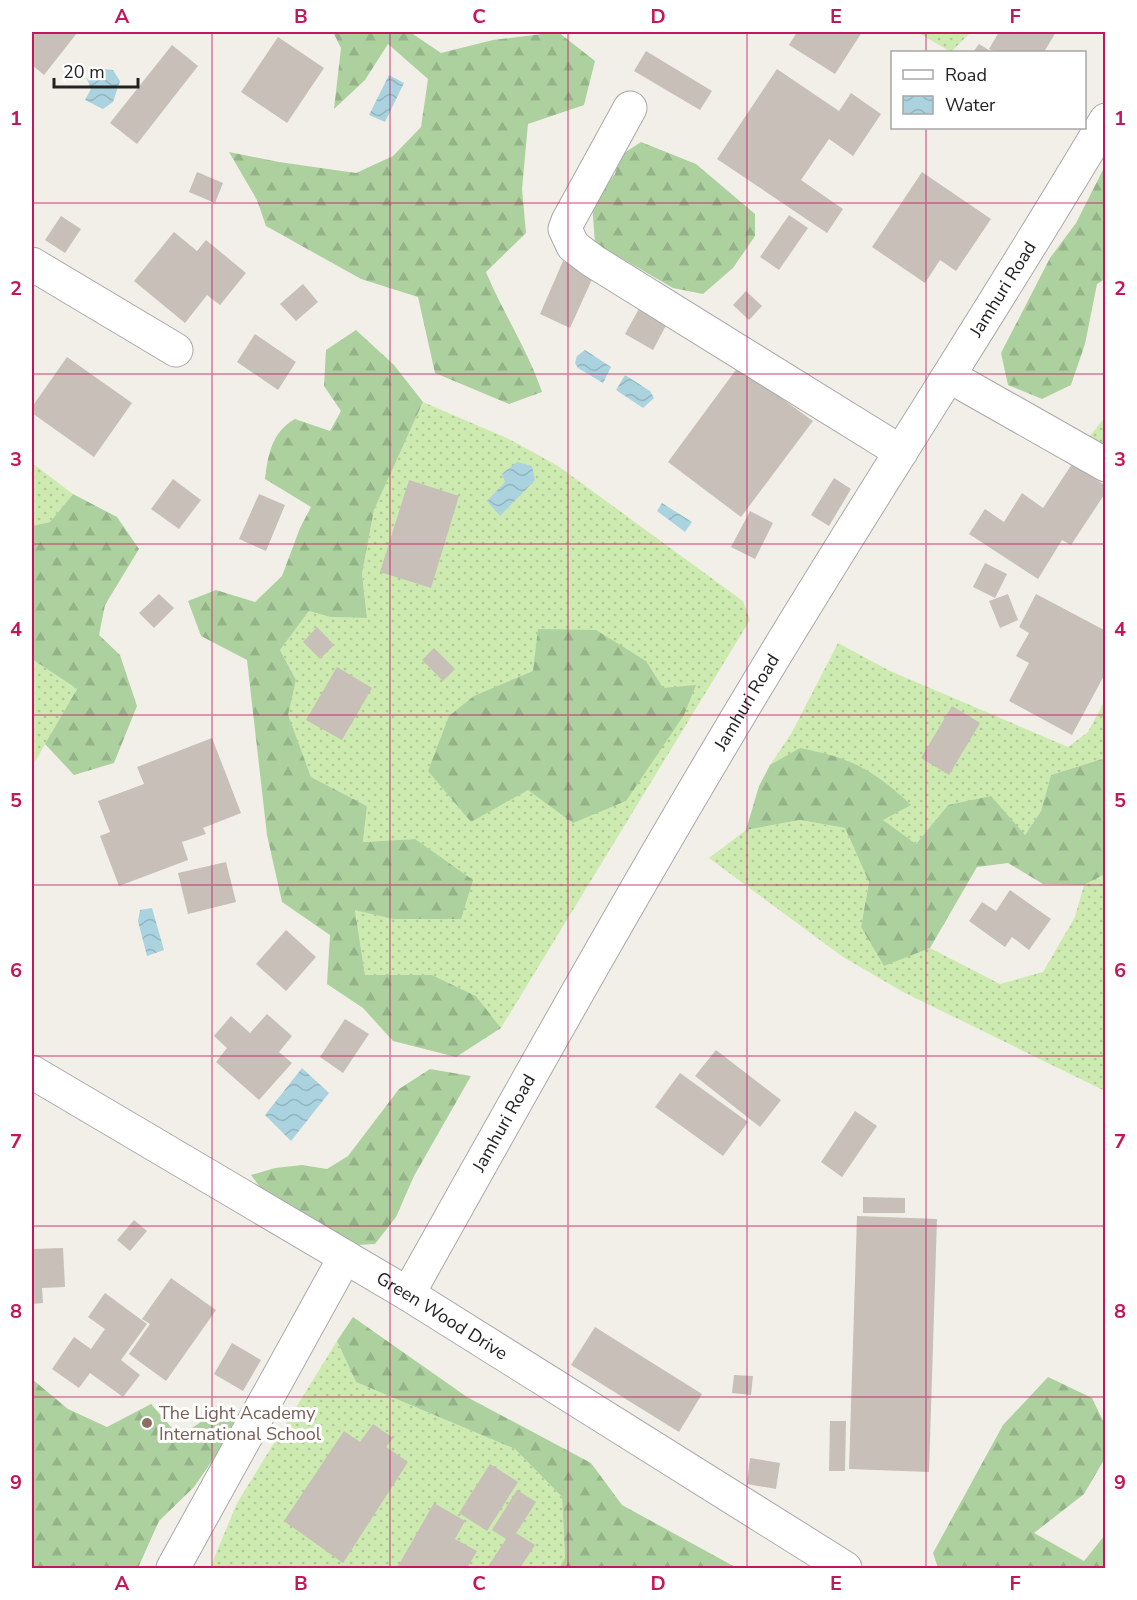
<svg xmlns="http://www.w3.org/2000/svg" width="1137" height="1600" font-family="'Nunito Sans',sans-serif">
<style>
.grass{fill:url(#grass-dots)}
.forest{fill:url(#forest-firs)}
.water{fill:url(#water-waves)}
.building{fill:#c7bfb8}
.lines{fill:none;stroke-linecap:round;stroke-linejoin:round}
.minor-casing{stroke:#a9a9a9;stroke-width:35}
.minor{stroke:#fff;stroke-width:33}
.grid{fill:none;stroke:#c2185b;stroke-width:1.5;stroke-opacity:0.55}
.education-dot{fill:#8d6e63;stroke:#fff;stroke-width:2}
.labels{text-anchor:middle;stroke-width:6;stroke-linejoin:round;paint-order:stroke}
.street-label{font-size:18px;fill:#222;stroke:#fff}
.education-label{font-size:18px;fill:#785e54;stroke:#fff;text-anchor:start}
.neatline{fill:none;stroke:#c2185b;stroke-width:2}
.grid-label{font-size:20px;text-anchor:middle;font-weight:bold;fill:#c2185b}
</style>
<defs>
<pattern id="grass-dots" width="8" height="8" patternUnits="userSpaceOnUse" patternTransform="scale(1.5)"><rect width="8" height="8" fill="#cdebb0"/><path d="M2 2h.1M6 6h.1" fill="none" stroke="#b0c997" stroke-width="1.8" stroke-linecap="round"/></pattern>
<pattern id="forest-firs" width="22" height="20" patternUnits="userSpaceOnUse" patternTransform="scale(1.5)"><rect width="22" height="20" fill="#add19e"/><path d="M5 1l3.5 6h-7zM16 11l3.5 6h-7z" fill="#95b388"/></pattern>
<pattern id="water-waves" width="16" height="10" patternUnits="userSpaceOnUse" patternTransform="scale(1.5)"><rect width="16" height="10" fill="#aad3df"/><path d="M0 5q4-4 8 0t8 0" fill="none" stroke="#92b5bf"/></pattern>
</defs>
<rect width="100%" height="100%" fill="#f2efe9"/>
<g class="grass">
<path d="M917 32H971L951 52Z"/>
<path d="M423 402 509 439 558 466 743 601 750 620 501 1028 476 996 432 975H365L355 909 393 919 415 839 363 842 367 806 311 777 287 715 296 680 280 650 309 611 330 617 367 618 362 574 374 510Z"/>
<path d="M1105 417V446L1089 437Z"/>
<path d="M32 463 73 494 50 522 32 526Z"/>
<path d="M838 643 888 670 1068 747 1088 732 1105 700V758L1051 775 1041 811 1025 835 948 805 916 844 882 820 770 765 791 734Z"/>
<path d="M32 659 77 689 32 767Z"/>
<path d="M800 820 845 828 869 882 861 927 884 965 930 948 1000 984 1043 972 1075 917 1084 885 1105 874V1091L903 992 843 957 709 858 746 830Z"/>
<path d="M337 1341 356 1382 515 1449 562 1497 565 1558 559 1568H210L237 1503Z"/>
</g>
<g class="forest">
<path d="M333 32H410L441 53 493 40 558 32 595 61 584 105 528 124 522 189 526 233 486 272C503 313 528 350 542 392L509 404 435 373 418 297 361 279 266 226 257 200 229 152 279 162 356 173 393 156 421 127 428 79 388 44 365 80 334 109 341 48Z"/>
<path d="M641 142 696 164 755 214V236L733 268 703 294 673 288 595 243 592 203 615 174 621 155Z"/>
<path d="M1105 166V279L1097 284 1085 344 1071 385 1042 399 1008 385 1001 353 1050 258 1076 223Z"/>
<path d="M356 330 394 365 423 402 374 510 362 574 367 618 330 617 309 611 280 650 296 680 288 715 311 777 367 806 363 842 415 839 473 880 461 919H393L355 910 365 975H432L476 996 501 1028 456 1057 393 1041 363 1008 327 984 330 935 282 902 267 835 247 660 201 636 188 601 216 590 255 602 282 576 300 528 311 507 265 479C268 454 272 432 295 419L330 431 341 411 324 386 326 350Z"/>
<path d="M73 494 117 517 139 549 105 605 99 635 120 655 137 706 114 763 74 775 45 744 77 689 32 659V526L50 522Z"/>
<path d="M538 629 596 630 646 661 663 688 696 685 684 715 626 801 573 823 528 790 471 822 428 771 449 716 474 696 533 671Z"/>
<path d="M800 748C851 758 873 769 911 805L883 820 916 844 948 805 991 796 1025 835 1041 811 1051 775 1105 758V874L1084 885 1043 884 1008 863 977 867 930 948 884 966 861 927 869 882 845 828 800 820 746 830 759 786 770 765Z"/>
<path d="M430 1069 471 1076 414 1176 396 1217 375 1244 342 1246 271 1202 251 1175 275 1168 302 1165 327 1169 348 1156 399 1089Z"/>
<path d="M353 1317 467 1397 591 1463 622 1505 737 1568H559L565 1558 562 1497 515 1449 356 1382 337 1341Z"/>
<path d="M1048 1377 1092 1398 1105 1425V1458L1084 1494 1034 1533 1084 1561 1105 1535V1566L1103 1568H938L933 1553 1003 1425Z"/>
<path d="M32 1379 68 1409 107 1427 151 1404 179 1436 198 1424 217 1406 239 1422 194 1487 159 1521 138 1568H32Z"/>
</g>
<g class="water">
<path d="M97 68 113 70 120 81 113 102 103 109 85 100 91 89 87 79Z"/>
<path d="M389 75 404 83 385 122 369 115Z"/>
<path d="M585 350 611 367 603 383 578 368 575 363 577 356Z"/>
<path d="M625 375 650 391 654 398 643 408 616 390Z"/>
<path d="M517 462 532 466 535 480 500 516 487 501 505 482 502 474Z"/>
<path d="M662 503 692 522 685 532 657 511Z"/>
<path d="M152 908 164 950 147 956 138 921 140 910Z"/>
<path d="M302 1068 329 1093 291 1141 265 1115Z"/>
</g>
<g class="building">
<path d="M32 32H75L77 33 44 75 32 65Z"/>
<path d="M797 32H862L835 74 789 45Z"/>
<path d="M999 32H1056L1044 52H996L989 49Z"/>
<path d="M278 37 324 68 287 123 241 92Z"/>
<path d="M979 44 992 52H973Z"/>
<path d="M172 45 198 66 137 144 110 123Z"/>
<path d="M646 51 712 91 700 110 634 71Z"/>
<path d="M777 69 839 111 851 93 881 114 853 156 829 139 801 180 843 209 827 233 717 159Z"/>
<path d="M197 172 223 183 215 203 189 192Z"/>
<path d="M922 172 991 219 956 271 940 260 925 283 872 247Z"/>
<path d="M789 215 808 228 779 270 760 257Z"/>
<path d="M61 216 81 229 65 253 45 240Z"/>
<path d="M174 232 197 251 206 240 246 273 220 305 207 295 185 323 134 281Z"/>
<path d="M563 261 594 275 570 328 540 314Z"/>
<path d="M303 284 318 302 296 321 280 304Z"/>
<path d="M746 291 762 306 749 320 733 305Z"/>
<path d="M641 305 669 320 653 350 625 334Z"/>
<path d="M255 334 296 362 278 390 237 362Z"/>
<path d="M67 357 132 403 94 457 32 413V407Z"/>
<path d="M738 367 813 421 741 517 668 462Z"/>
<path d="M1072 464 1106 486V492L1071 545 1062 540 1038 579 969 534 985 509 1004 522 1022 493 1043 508Z"/>
<path d="M834 478 851 489 829 526 811 515Z"/>
<path d="M173 479 201 500 179 529 151 509Z"/>
<path d="M409 480 459 496 431 588 380 572Z"/>
<path d="M259 494 285 505 266 551 239 539Z"/>
<path d="M750 511 773 523 755 559 731 547Z"/>
<path d="M985 563 1007 574 995 598 973 587Z"/>
<path d="M159 594 174 608 154 628 139 613Z"/>
<path d="M1008 594 1018 620 1000 628 989 601Z"/>
<path d="M1036 594 1106 631V672L1072 735 1009 701 1029 663 1016 656 1029 633 1019 627Z"/>
<path d="M317 627 334 645 320 659 303 642Z"/>
<path d="M434 648 455 669 443 681 422 660Z"/>
<path d="M337 667 372 688 342 740 306 720Z"/>
<path d="M952 706 980 723 949 775 921 758Z"/>
<path d="M212 738 241 813 203 828 206 834 182 842 188 860 119 886 100 836 110 832 98 801 144 784 137 767Z"/>
<path d="M226 862 236 902 188 914 178 873Z"/>
<path d="M1010 890 1051 919 1029 950 1012 937 1005 947 969 921 982 902 996 911Z"/>
<path d="M286 930 316 957 286 991 256 964Z"/>
<path d="M267 1014 292 1036 279 1052 292 1063 259 1100 216 1062 227 1048 214 1036 231 1016 250 1033Z"/>
<path d="M345 1019 369 1034 343 1073 320 1057Z"/>
<path d="M716 1050 781 1100 760 1127 695 1076Z"/>
<path d="M680 1073 748 1122 723 1156 655 1107Z"/>
<path d="M855 1111 877 1126 842 1177 821 1162Z"/>
<path d="M863 1197 905 1198V1213H863Z"/>
<path d="M857 1216 937 1219 929 1472 849 1469Z"/>
<path d="M134 1220 147 1231 130 1251 117 1240Z"/>
<path d="M63 1248 65 1287 42 1288 43 1303 32 1304V1249Z"/>
<path d="M171 1278 216 1310 166 1381 129 1354 150 1324 142 1319Z"/>
<path d="M105 1293 147 1324 121 1360 140 1375 123 1397 90 1373 79 1388 52 1369 74 1337 91 1349 105 1329 88 1317Z"/>
<path d="M595 1327 702 1394 679 1432 571 1365Z"/>
<path d="M232 1343 261 1360 243 1391 214 1374Z"/>
<path d="M734 1375 753 1376 751 1395 732 1393Z"/>
<path d="M830 1421H846L845 1471H829Z"/>
<path d="M373 1424 393 1438 386 1447 408 1462 343 1563 284 1521 344 1431 360 1442Z"/>
<path d="M750 1458 780 1463 776 1489 747 1484Z"/>
<path d="M490 1464 518 1482 487 1531 459 1513Z"/>
<path d="M517 1490 536 1502 516 1533 535 1545 520 1568H487L506 1539 492 1530Z"/>
<path d="M434 1503 465 1521 455 1539 477 1551 467 1568H397Z"/>
</g>
<g class="lines">
<g class="minor-casing">
<g id="minor">
<path d="M630 108 568 221 565 229 573 246 593 261 901 452"/>
<path d="M32 264 176 350"/>
<path d="M949 376 1106 465"/>
<path id="s1" d="M32 1072 408 1294 845 1568"/>
<path id="s2" d="M408 1294C540 1058 671 823 813 593 910 435 1011 280 1106 120"/>
<path d="M173 1568 345 1257"/>
</g>
</g>
<use href="#minor" class="minor"/>
</g>
<path class="grid" d="M212 32V1568M390 32V1568M568 32V1568M747 32V1568M926 32V52M926 128V1568M32 203H1106M32 374H1106M32 544H1106M32 715H1106M32 885H1106M32 1056H1106M32 1226H1106M32 1397H1106"/>
<circle class="education-dot" cx="147" cy="1423" r="6"/>
<g class="labels">
<g class="street-label">
<text dy="6" stroke="none"><textPath href="#s2" startOffset="1168">Jamhuri Road</textPath></text>
<text dy="6" stroke="none"><textPath href="#s2" startOffset="682">Jamhuri Road</textPath></text>
<text dy="6" stroke="none"><textPath href="#s2" startOffset="196">Jamhuri Road</textPath></text>
<text dy="6" stroke="none"><textPath href="#s1" startOffset="477">Green Wood Drive</textPath></text>
</g>
<g class="education-label">
<text x="159" y="1419">The Light Academy<tspan x="159" dy="21">International School</tspan></text>
</g>
</g>
<rect width="1137" height="1600" fill="none" stroke="#ffffff" stroke-width="66"/>
<rect x="891" y="51" width="195" height="78" fill="#ffffff" stroke="#a7a7a7" stroke-width="1.5"/>
<rect x="903" y="70" width="30" height="9" fill="#ffffff" stroke="#a7a7a7" stroke-width="1.5"/>
<text x="945" y="81" font-size="18" fill="#222222">Road</text>
<rect x="903" y="96" width="30" height="18" fill="url(#water-waves)" stroke="#a7a7a7" stroke-width="1.5"/>
<text x="945" y="111" font-size="18" fill="#222222">Water</text>
<path d="M54 78v9h84v-9" fill="none" stroke="#222222" stroke-width="3"/>
<text x="63" y="78" font-size="18" fill="#222222" stroke="#ffffff" stroke-width="4.5" paint-order="stroke">20 m</text>
<rect x="33" y="33" width="1071" height="1534" class="neatline"/>
<g class="grid-label">
<text x="122" y="23">A</text>
<text x="301" y="23">B</text>
<text x="479" y="23">C</text>
<text x="658" y="23">D</text>
<text x="836" y="23">E</text>
<text x="1015" y="23">F</text>
<text x="16" y="125">1</text>
<text x="1120" y="125">1</text>
<text x="16" y="295">2</text>
<text x="1120" y="295">2</text>
<text x="16" y="466">3</text>
<text x="1120" y="466">3</text>
<text x="16" y="636">4</text>
<text x="1120" y="636">4</text>
<text x="16" y="807">5</text>
<text x="1120" y="807">5</text>
<text x="16" y="977">6</text>
<text x="1120" y="977">6</text>
<text x="16" y="1148">7</text>
<text x="1120" y="1148">7</text>
<text x="16" y="1318">8</text>
<text x="1120" y="1318">8</text>
<text x="16" y="1489">9</text>
<text x="1120" y="1489">9</text>
<text x="122" y="1590">A</text>
<text x="301" y="1590">B</text>
<text x="479" y="1590">C</text>
<text x="658" y="1590">D</text>
<text x="836" y="1590">E</text>
<text x="1015" y="1590">F</text>
</g>
</svg>
